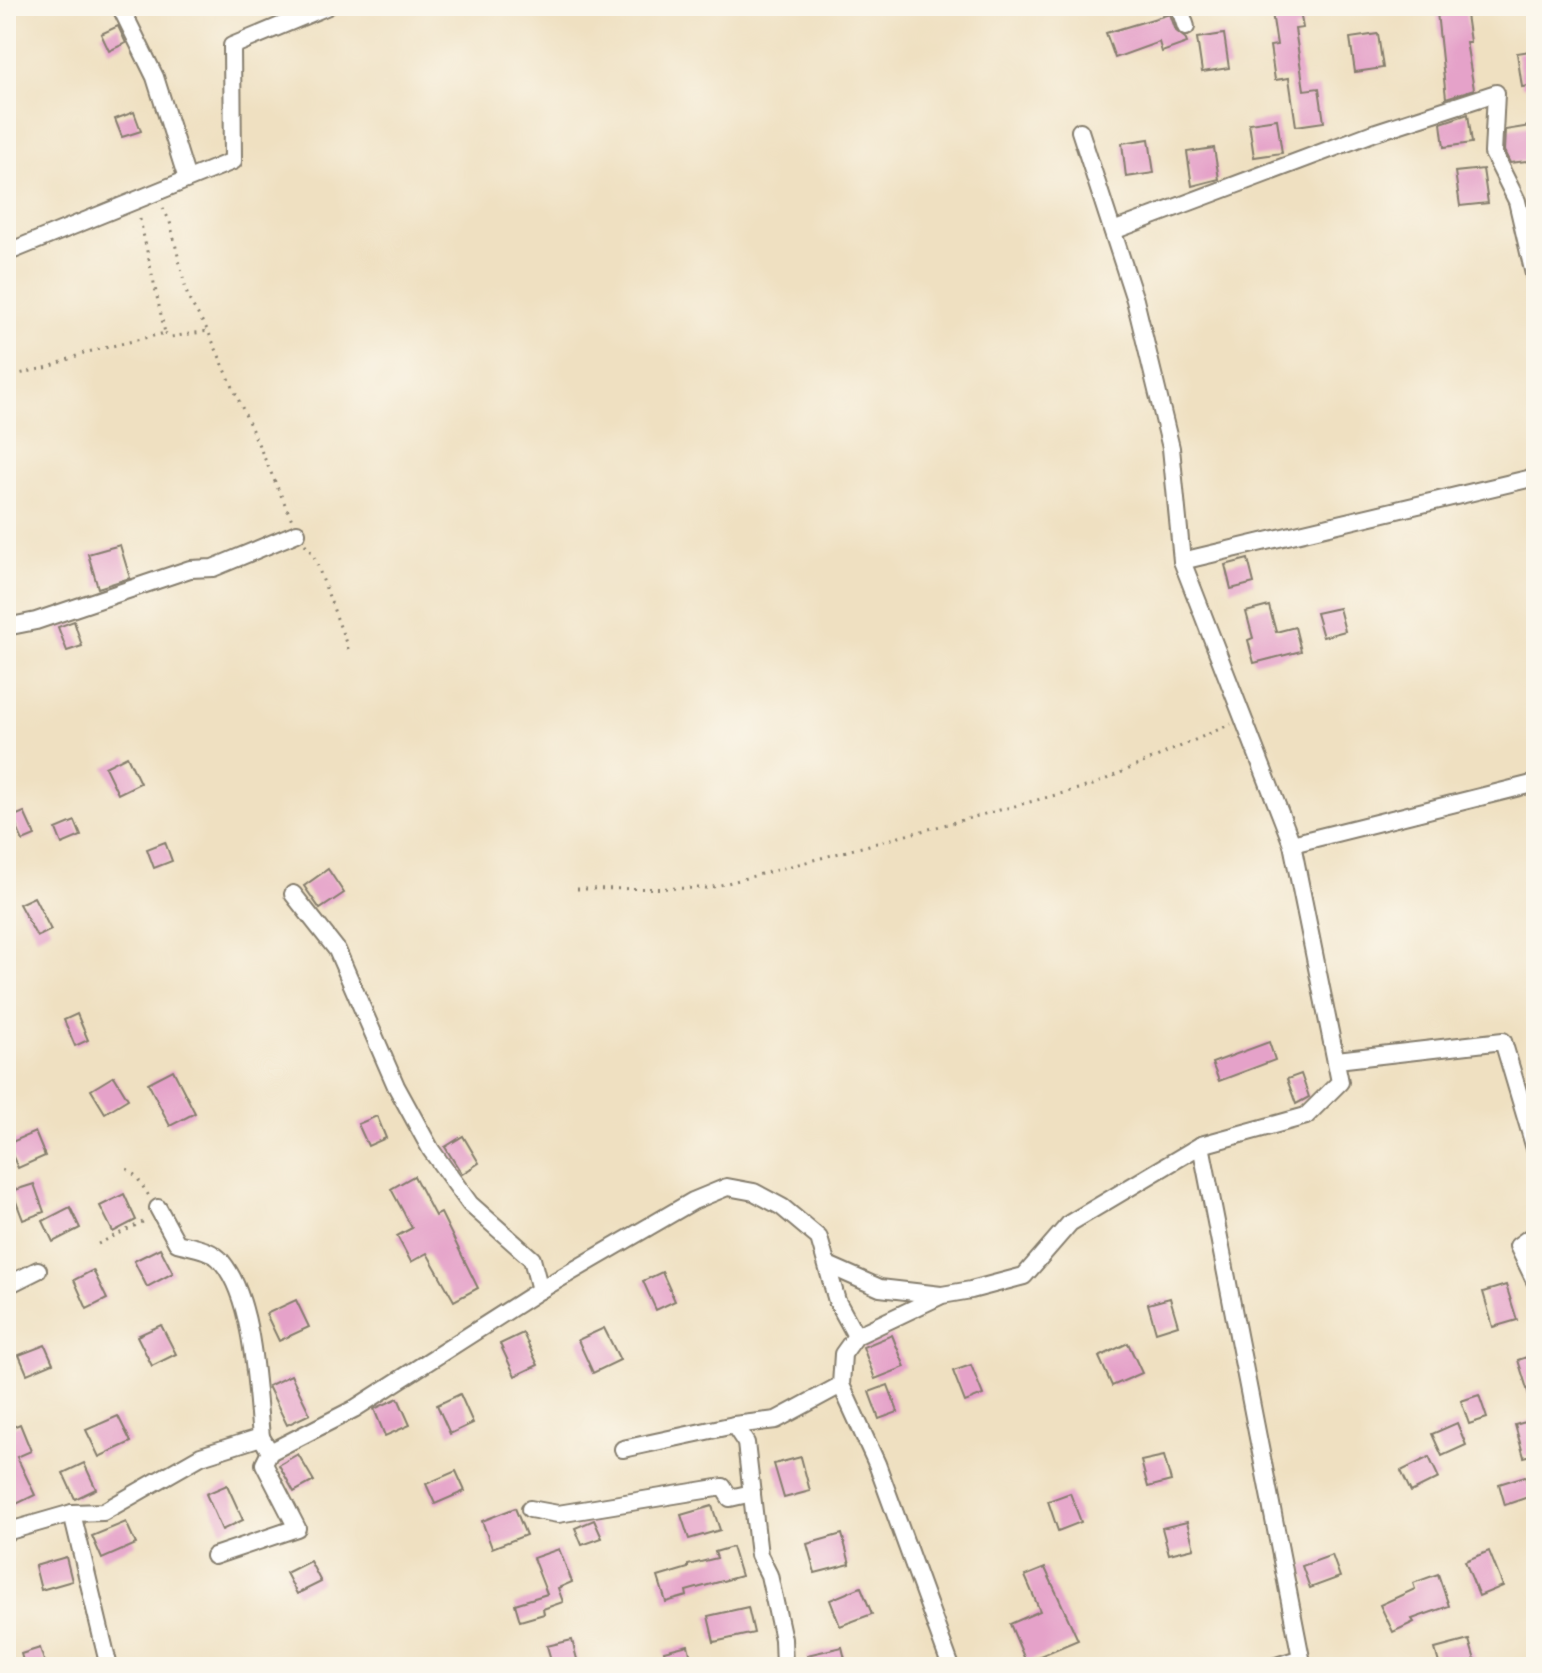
<svg xmlns="http://www.w3.org/2000/svg" width="1542" height="1673" font-family="Delius,sans-serif">
<style>
.building{fill:#e5a2c9}
.lines{fill:none;stroke-linecap:round;stroke-linejoin:round}
.minor-casing{stroke:#867e6e;stroke-width:20}
.path{stroke:#867e6e;stroke-width:3;stroke-dasharray:2 6;stroke-linecap:butt}
.minor{stroke:#fff;stroke-width:16}
</style>
<rect width="100%" height="100%" fill="#fbf7ec"/>
<filter id="ink" filterUnits="userSpaceOnUse"><feTurbulence type="fractalNoise" baseFrequency=".0125" numOctaves="2"/><feDisplacementMap in="SourceGraphic" scale="16" xChannelSelector="R" yChannelSelector="G"/><feConvolveMatrix kernelMatrix="1 2 1 2 8 2 1 2 1" color-interpolation-filters="sRGB"/></filter>
<filter id="wash" filterUnits="userSpaceOnUse"><feTurbulence type="fractalNoise" baseFrequency=".006" numOctaves="4" result="noise"/><feDisplacementMap in="SourceGraphic" scale="32" xChannelSelector="R" yChannelSelector="G"/><feGaussianBlur stdDeviation="1.8" result="paint"/><feColorMatrix in="noise" values="0 0 0 0 0 0 0 0 0 0 0 0 0 0 0 0 0 1.4 0 .05"/><feComposite in="paint" operator="in"/></filter>
<g filter="url(#wash)">
<rect width="100%" height="100%" fill="#efe0c1"/>
<g id="blocks">
<g class="building">
<path d="M1271 6H1299L1303 28 1295 29 1304 90 1319 88 1324 122 1296 126 1289 78 1275 80 1270 46 1277 45Z"/>
<path d="M1465 8 1470 42H1466L1474 89 1446 98 1437 12Z"/>
<path d="M1170 14 1176 31 1185 38 1187 43 1162 52 1159 42 1115 58 1106 33Z"/>
<path d="M118 26 126 43 109 51 101 34Z"/>
<path d="M1224 34 1229 68 1202 72 1197 38Z"/>
<path d="M1378 34 1383 68 1355 72 1350 38Z"/>
<path d="M1536 50V85L1522 87 1517 53Z"/>
<path d="M134 112 141 131 122 137 115 119Z"/>
<path d="M1468 114 1472 143 1444 147 1441 123Z"/>
<path d="M1277 119 1282 153 1254 157 1249 123Z"/>
<path d="M1536 125V160L1510 163 1504 151 1505 130Z"/>
<path d="M1149 139 1154 173 1126 177 1122 143Z"/>
<path d="M1214 148 1219 179 1192 186 1187 152Z"/>
<path d="M1483 169 1488 203 1460 206 1455 172Z"/>
<path d="M120 545 130 578 98 588 88 554Z"/>
<path d="M1248 559 1254 583 1231 589 1225 565Z"/>
<path d="M1269 606 1276 632 1295 627 1301 651 1254 663 1248 640 1253 638 1246 612Z"/>
<path d="M1339 608 1345 631 1323 637 1316 613Z"/>
<path d="M74 621 82 646 67 651 58 627Z"/>
<path d="M127 756 140 783 118 794 105 767Z"/>
<path d="M24 812 35 836 23 841 12 817Z"/>
<path d="M75 821 81 836 62 844 56 829Z"/>
<path d="M165 842 172 861 154 868 147 849Z"/>
<path d="M328 869 344 893 320 909 304 886Z"/>
<path d="M34 897 51 930 37 937 19 904Z"/>
<path d="M77 1014 88 1040 75 1046 64 1020Z"/>
<path d="M1269 1042 1275 1060 1219 1081 1212 1063Z"/>
<path d="M173 1070 195 1113 170 1126 148 1083Z"/>
<path d="M1301 1074 1309 1097 1296 1104 1287 1079Z"/>
<path d="M114 1076 128 1099 105 1113 91 1090Z"/>
<path d="M377 1116 386 1138 368 1146 358 1124Z"/>
<path d="M35 1132 45 1156 18 1168 7 1144Z"/>
<path d="M463 1136 479 1163 462 1174 445 1147Z"/>
<path d="M414 1176 435 1216 441 1213 478 1288 454 1301 427 1253 411 1262 397 1236 412 1228 391 1189Z"/>
<path d="M34 1184 44 1212 23 1220 12 1191Z"/>
<path d="M124 1194 136 1220 113 1232 100 1206Z"/>
<path d="M70 1207 80 1228 53 1242 43 1221Z"/>
<path d="M160 1248 173 1273 147 1287 134 1261Z"/>
<path d="M93 1270 107 1299 87 1309 74 1280Z"/>
<path d="M662 1272 675 1301 656 1310 643 1281Z"/>
<path d="M1506 1285 1517 1320 1493 1327 1483 1292Z"/>
<path d="M1170 1298 1178 1325 1156 1332 1148 1304Z"/>
<path d="M296 1300 309 1327 279 1341 266 1314Z"/>
<path d="M161 1325 176 1354 152 1366 137 1336Z"/>
<path d="M604 1328 620 1360 593 1373 578 1340Z"/>
<path d="M523 1333 538 1365 515 1376 500 1344Z"/>
<path d="M892 1335 905 1367 875 1379 863 1347Z"/>
<path d="M1128 1343 1142 1373 1112 1386 1099 1357Z"/>
<path d="M45 1345 53 1363 27 1374 19 1355Z"/>
<path d="M1536 1354V1408H1533L1518 1360Z"/>
<path d="M971 1365 983 1395 965 1402 953 1371Z"/>
<path d="M291 1375 310 1414 287 1425 268 1386Z"/>
<path d="M888 1385 898 1412 879 1419 869 1392Z"/>
<path d="M460 1394 473 1423 450 1434 437 1405Z"/>
<path d="M1479 1395 1487 1418 1469 1424 1461 1401Z"/>
<path d="M398 1398 410 1425 385 1436 374 1409Z"/>
<path d="M118 1416 131 1442 99 1457 86 1430Z"/>
<path d="M1536 1419V1454L1524 1457 1515 1425Z"/>
<path d="M1457 1423 1466 1445 1442 1456 1432 1434Z"/>
<path d="M20 1424 31 1451 17 1457 35 1495 6 1509V1430Z"/>
<path d="M298 1454 314 1481 294 1492 279 1465Z"/>
<path d="M1164 1456 1171 1481 1148 1487 1141 1461Z"/>
<path d="M801 1457 810 1491 784 1498 774 1464Z"/>
<path d="M1429 1457 1439 1478 1411 1492 1401 1471Z"/>
<path d="M84 1463 96 1489 75 1499 63 1473Z"/>
<path d="M456 1471 465 1491 435 1504 426 1484Z"/>
<path d="M1525 1476 1531 1496 1505 1505 1499 1484Z"/>
<path d="M227 1485 243 1520 222 1530 206 1494Z"/>
<path d="M1070 1493 1081 1522 1058 1531 1048 1501Z"/>
<path d="M712 1506 720 1530 689 1539 681 1515Z"/>
<path d="M515 1508 526 1535 492 1548 482 1521Z"/>
<path d="M594 1520 602 1538 582 1545 575 1528Z"/>
<path d="M126 1522 136 1544 102 1559 92 1536Z"/>
<path d="M1187 1522 1194 1548 1169 1554 1162 1528Z"/>
<path d="M842 1534 850 1564 815 1573 807 1544Z"/>
<path d="M732 1547 741 1576 686 1591 687 1596 666 1602 658 1577 688 1568V1565L717 1558 715 1552Z"/>
<path d="M559 1549 572 1582 558 1588 563 1602 543 1609 544 1614 520 1621 515 1604 547 1594 533 1558Z"/>
<path d="M1489 1551 1503 1586 1479 1596 1465 1561Z"/>
<path d="M1332 1555 1340 1577 1310 1588 1302 1566Z"/>
<path d="M66 1557 72 1581 41 1590 35 1566Z"/>
<path d="M310 1561 321 1582 297 1594 286 1573Z"/>
<path d="M1045 1568 1078 1640 1026 1662 1010 1624 1040 1611 1025 1576Z"/>
<path d="M1438 1574 1449 1606 1412 1619 1414 1622 1393 1632 1380 1605 1415 1589 1413 1583Z"/>
<path d="M861 1587 872 1614 840 1626 830 1600Z"/>
<path d="M748 1607 754 1633 714 1642 708 1616Z"/>
<path d="M572 1640 579 1667H553L547 1646Z"/>
<path d="M1469 1640 1477 1667H1440L1435 1649Z"/>
<path d="M688 1645 693 1667H668L664 1651Z"/>
<path d="M842 1647 847 1667H810L807 1655Z"/>
<path d="M40 1648 46 1667H25L21 1654Z"/>
</g>
</g>
</g>
<g filter="url(#ink)">
<use href="#blocks" fill-opacity="0" stroke="#867e6e" stroke-width="2"/>
<g class="lines">
<g class="minor-casing">
<g id="minor">
<path d="M120 6 155 77 187 179"/>
<path d="M1179 6 1186 27"/>
<path d="M1080 131 1135 300 1171 448 1182 561 1292 844 1340 1082 1306 1116 1201 1145"/>
<path d="M1113 231 1373 133 1496 93 1493 153 1517 201 1536 283"/>
<path d="M6 253 233 161 232 46 328 6"/>
<path d="M1182 561 1536 477"/>
<path d="M6 627 36 621 190 569 213 568 297 533"/>
<path d="M1292 844 1536 783"/>
<path d="M293 894 337 950 396 1086 431 1150 470 1204 532 1259 540 1290 693 1201 727 1187 754 1192 782 1207 819 1238 837 1301 856 1336 942 1295 971 1290 1024 1276 1070 1223 1201 1145 1301 1658 1273 1667"/>
<path d="M1337 1060 1503 1041 1536 1152"/>
<path d="M158 1208 177 1243C192 1247 212 1249 222 1262 254 1301 256 1387 261 1437"/>
<path d="M1536 1233 1518 1246 1536 1283"/>
<path d="M828 1265 880 1288 941 1295"/>
<path d="M6 1286 38 1270"/>
<path d="M841 1385 877 1464 951 1667"/>
<path d="M734 1425 776 1420 841 1385 843 1354 856 1336"/>
<path d="M623 1449 734 1425 746 1443 759 1555 769 1575 783 1639 784 1667"/>
<path d="M530 1509 558 1514 723 1487 730 1498 752 1493"/>
<path d="M72 1513 109 1667"/>
<path d="M6 1532 72 1513 103 1512 201 1456 261 1437 270 1452 354 1409 540 1290"/>
<path d="M214 1556 297 1528 264 1464 270 1452"/>
</g>
</g>
<g class="path">
<path d="M163 208 170 222 188 298 208 331"/>
<path d="M165 333 171 337 208 331 292 520"/>
<path d="M6 377 49 367 84 353 165 333 139 215"/>
<path d="M305 544 314 556 349 651"/>
<path d="M577 889 709 888 1093 785 1231 724"/>
<path d="M127 1169 136 1176 149 1196"/>
<path d="M98 1244 147 1220"/>
</g>
<use href="#minor" class="minor"/>
</g>
</g>
<rect width="1542" height="1673" fill="none" stroke="#fbf7ec" stroke-width="32"/>
</svg>
